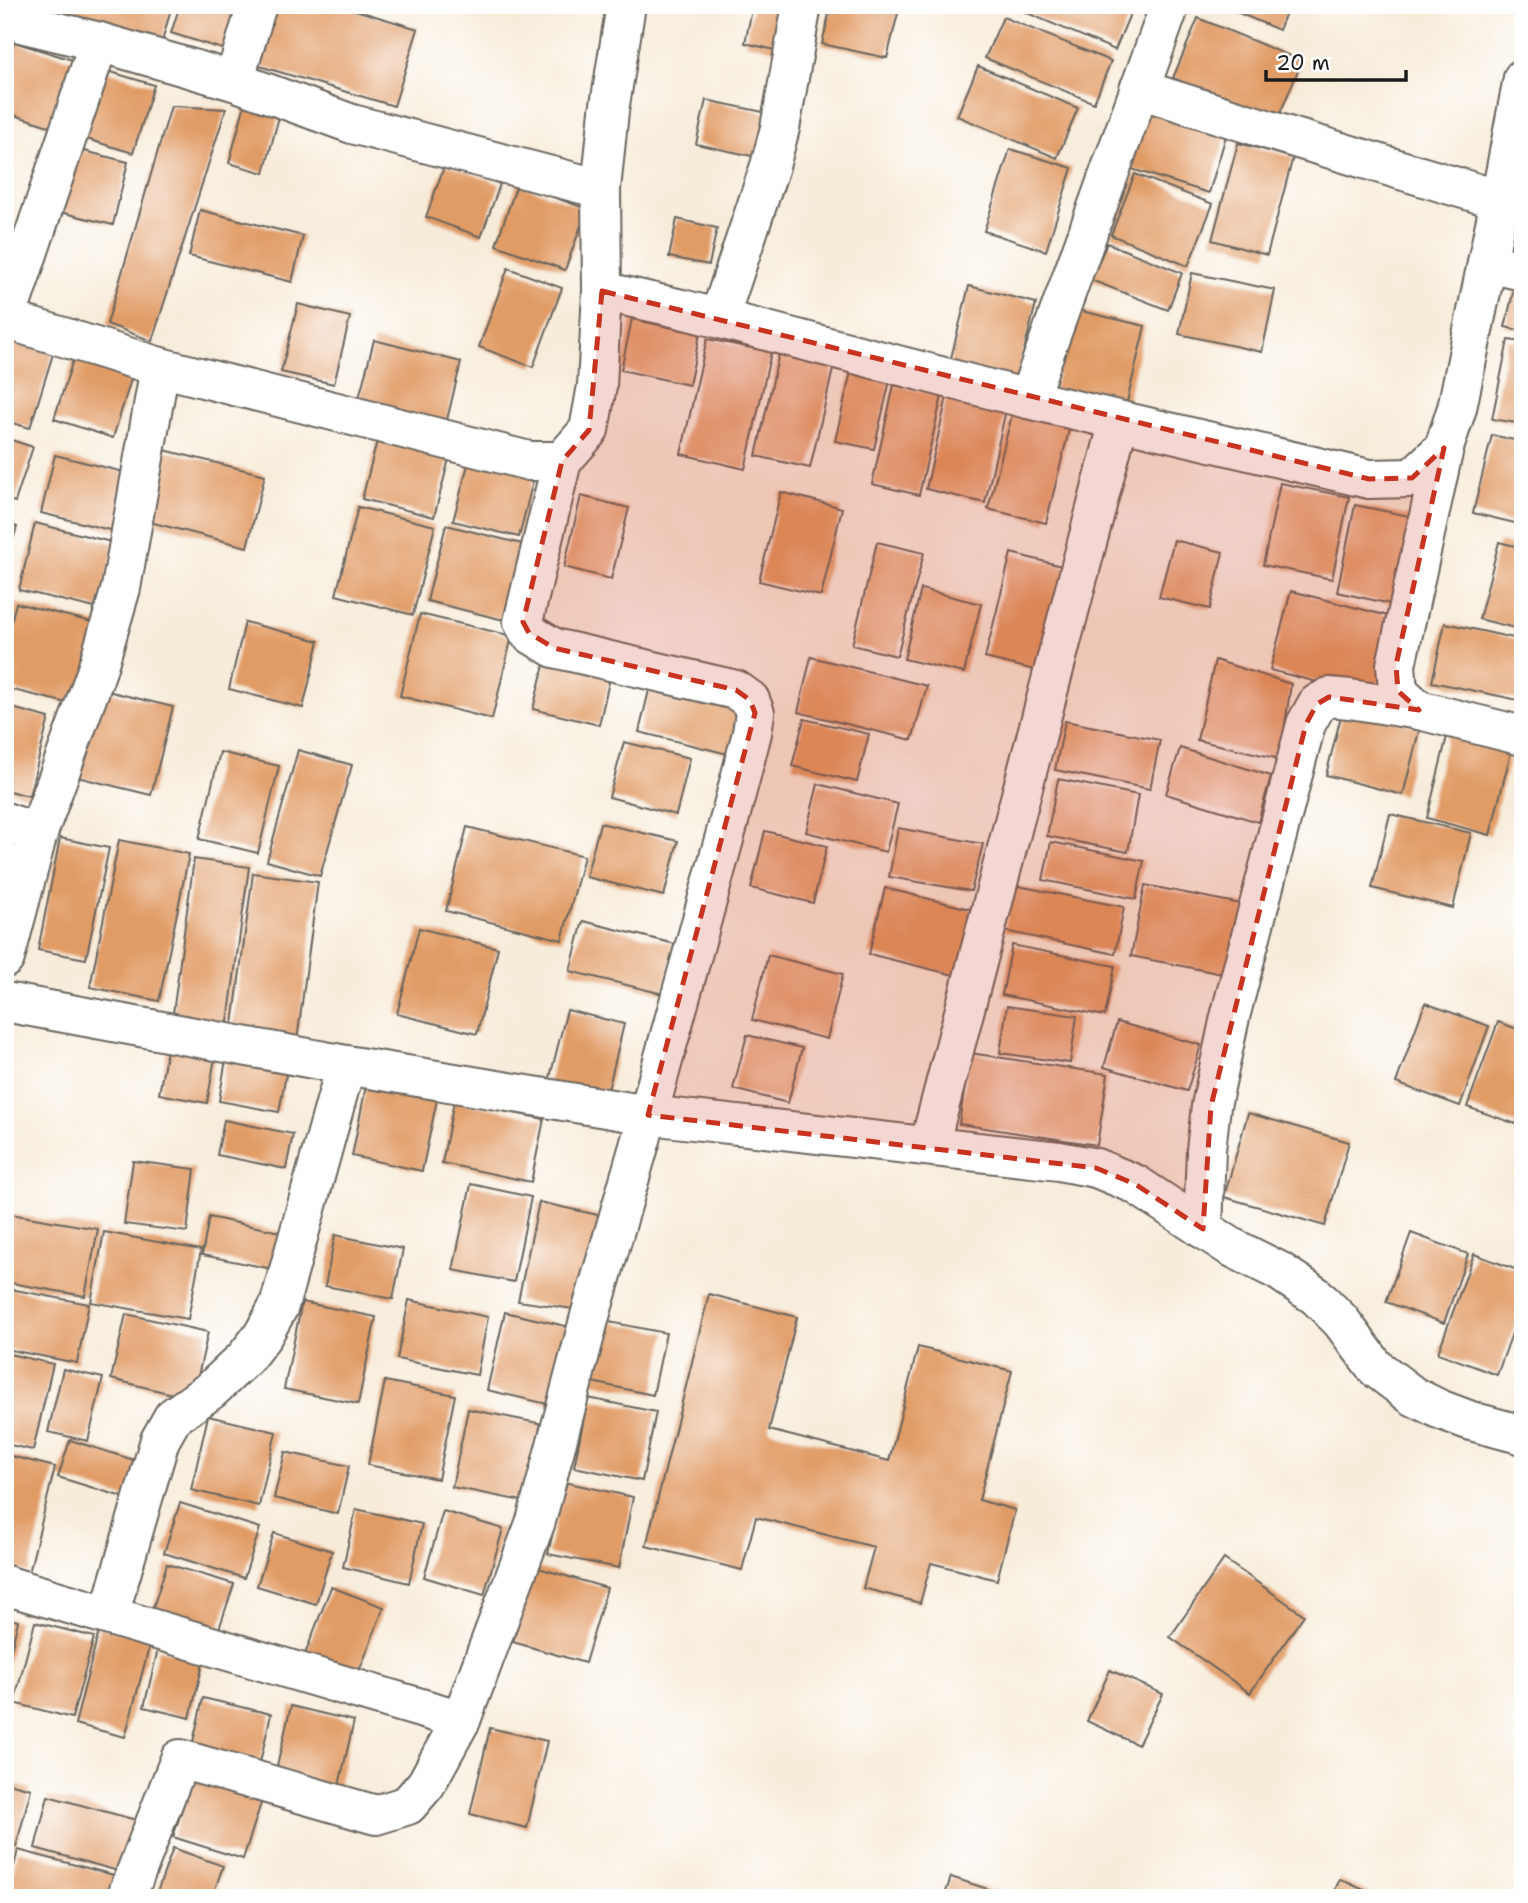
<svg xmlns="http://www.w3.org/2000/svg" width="1528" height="1903" font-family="'Shantell Sans',sans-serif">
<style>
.building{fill:#e19b65}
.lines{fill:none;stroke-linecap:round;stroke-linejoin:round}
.minor-casing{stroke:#69655e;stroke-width:42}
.minor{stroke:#fff;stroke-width:38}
.marked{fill:#c8321e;fill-opacity:0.2;stroke:#c8321e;stroke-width:5;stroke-dasharray:14 9;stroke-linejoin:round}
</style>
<rect width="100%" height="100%" fill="#fff"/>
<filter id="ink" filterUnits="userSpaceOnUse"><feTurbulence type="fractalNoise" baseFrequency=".0143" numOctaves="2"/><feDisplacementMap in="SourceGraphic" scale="14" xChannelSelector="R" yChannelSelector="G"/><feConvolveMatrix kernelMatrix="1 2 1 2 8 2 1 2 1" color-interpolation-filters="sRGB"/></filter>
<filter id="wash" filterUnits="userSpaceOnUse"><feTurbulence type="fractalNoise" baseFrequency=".00686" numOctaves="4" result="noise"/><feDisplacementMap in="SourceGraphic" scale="28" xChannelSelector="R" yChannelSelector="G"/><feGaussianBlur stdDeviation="1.57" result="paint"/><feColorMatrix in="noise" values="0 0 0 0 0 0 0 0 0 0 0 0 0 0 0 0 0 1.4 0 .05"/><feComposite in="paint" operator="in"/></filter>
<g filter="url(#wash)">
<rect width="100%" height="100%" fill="#f7ecda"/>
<g id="blocks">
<g class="building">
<path d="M48 5H172L162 42 47 8Z"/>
<path d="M180 5H250L235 53 171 33Z"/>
<path d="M273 5H339L418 29 394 106 256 65Z"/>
<path d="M753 5H775L789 8 779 51 745 43Z"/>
<path d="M831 5H900L887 58 822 44Z"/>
<path d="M1008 5H1110L1130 14 1115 50Z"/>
<path d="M1220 5H1289L1279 30Z"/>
<path d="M1003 17 1111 61 1094 103 985 58Z"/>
<path d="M1198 18 1302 61 1277 121 1173 78Z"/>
<path d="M14 42 79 62 58 129 5 112V70Z"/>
<path d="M978 66 1078 108 1057 158 957 116Z"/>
<path d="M101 69 154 85 133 153 80 137Z"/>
<path d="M246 100 281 109 264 173 229 163Z"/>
<path d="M706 100 768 113 757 157 696 144Z"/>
<path d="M1141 102 1228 129 1209 193 1122 166Z"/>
<path d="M171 106 226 109 152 341 107 324Z"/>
<path d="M1238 143 1293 157 1267 255 1212 240Z"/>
<path d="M72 148 128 162 113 225 56 211Z"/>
<path d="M1010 149 1072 168 1046 251 984 231Z"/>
<path d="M445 164 500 184 481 237 426 217Z"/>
<path d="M1135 174 1213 204 1188 266 1111 235Z"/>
<path d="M517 184 587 209 565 270 496 245Z"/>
<path d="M200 210 303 236 292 282 189 256Z"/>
<path d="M677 219 717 228 709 265 669 257Z"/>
<path d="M1107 243 1182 273 1168 310 1091 280Z"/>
<path d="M508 268 562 288 533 367 479 347Z"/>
<path d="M1192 273 1275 290 1262 352 1179 334Z"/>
<path d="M1516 280 1523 281V331L1505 327Z"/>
<path d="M969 286 1036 303 1016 382 949 366Z"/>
<path d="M298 304 350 317 334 384 281 372Z"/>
<path d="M1073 309 1145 326 1126 406 1054 389Z"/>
<path d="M632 319 700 334 689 385 621 370Z"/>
<path d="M5 339 53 354 30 428 5 421Z"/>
<path d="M707 339 771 352 745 469 681 454Z"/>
<path d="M374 340 461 362 445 428 357 406Z"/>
<path d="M1508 340 1523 342V424L1492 419Z"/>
<path d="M779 353 834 365 810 468 756 456Z"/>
<path d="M74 357 132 376 113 438 54 419Z"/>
<path d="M852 367 891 376 874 449 835 441Z"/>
<path d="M894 385 942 396 919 495 872 484Z"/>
<path d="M949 388 1008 401 985 503 926 489Z"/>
<path d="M1014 407 1071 422 1046 523 988 509Z"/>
<path d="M379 433 451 451 434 517 362 499Z"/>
<path d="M1492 435 1523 442V525L1473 513Z"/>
<path d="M5 438 33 447 15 502 5 499Z"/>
<path d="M160 449 265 475 247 547 142 520Z"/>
<path d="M55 455 136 475 122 533 41 513Z"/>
<path d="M470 457 535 473 519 537 453 521Z"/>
<path d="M1280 483 1349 497 1332 579 1263 565Z"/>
<path d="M781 492 842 508 821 596 759 581Z"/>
<path d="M581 496 629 508 611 579 564 567Z"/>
<path d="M1355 505 1414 517 1395 605 1337 592Z"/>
<path d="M358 507 435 526 413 615 336 595Z"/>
<path d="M5 523 17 527 6 562H5Z"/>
<path d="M35 523 115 543 99 609 19 590Z"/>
<path d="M446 525 530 546 512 622 427 601Z"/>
<path d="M1174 540 1223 552 1210 609 1159 597Z"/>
<path d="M877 542 924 553 897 656 852 645Z"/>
<path d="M1499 542 1523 548V630L1479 619Z"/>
<path d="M1011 553 1073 569 1047 673 985 658Z"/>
<path d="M921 589 981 604 964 673 904 659Z"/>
<path d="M1291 591 1396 618 1376 697 1270 670Z"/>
<path d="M16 603 100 624 79 706 5 688V645Z"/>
<path d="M420 614 512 636 492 719 400 696Z"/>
<path d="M245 622 319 641 303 708 229 689Z"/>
<path d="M1445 623 1523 640V701L1432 682Z"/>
<path d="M546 657 611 673 599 725 533 709Z"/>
<path d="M811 657 927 686 912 740 798 712Z"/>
<path d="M1215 660 1291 684 1280 759 1197 740Z"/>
<path d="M650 686 743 709 732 755 639 732Z"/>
<path d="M99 689 173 707 151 795 77 777Z"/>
<path d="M5 706 49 718 29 796 5 790Z"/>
<path d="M1343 708 1420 727 1403 795 1326 775Z"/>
<path d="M804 719 869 734 857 782 792 766Z"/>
<path d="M1065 721 1160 740 1150 789 1055 770Z"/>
<path d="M1448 732 1512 748 1490 835 1427 818Z"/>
<path d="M624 742 690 758 676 815 609 797Z"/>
<path d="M1180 748 1271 776 1258 822 1166 794Z"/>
<path d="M298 750 352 765 320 876 267 861Z"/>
<path d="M220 752 279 766 258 853 199 839Z"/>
<path d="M1058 779 1138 795 1128 852 1047 836Z"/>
<path d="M818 784 898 804 886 852 806 832Z"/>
<path d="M1390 814 1471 833 1453 908 1372 888Z"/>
<path d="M600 823 678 841 664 896 586 877Z"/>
<path d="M467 827 584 856 562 940 446 911Z"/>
<path d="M898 828 983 844 971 891 889 877Z"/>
<path d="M765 831 827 846 813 903 751 888Z"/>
<path d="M60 838 109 848 86 959 38 950Z"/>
<path d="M119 840 189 854 159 1001 90 987Z"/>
<path d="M1051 842 1144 861 1136 899 1043 880Z"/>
<path d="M5 843 22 848 5 898Z"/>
<path d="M194 859 249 867 226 1036 171 1028Z"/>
<path d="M253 873 318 882 297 1041 232 1032Z"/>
<path d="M1013 885 1124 907 1115 954 1004 931Z"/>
<path d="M1145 885 1246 905 1233 976 1131 956Z"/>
<path d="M885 888 978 911 962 977 869 954Z"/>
<path d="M583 921 675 944 663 994 570 971Z"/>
<path d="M419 928 498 948 477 1034 397 1014Z"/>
<path d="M1012 945 1115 966 1105 1016 1002 995Z"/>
<path d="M768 955 843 974 827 1039 752 1020Z"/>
<path d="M1425 1003 1489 1026 1460 1106 1396 1083Z"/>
<path d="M1007 1006 1077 1016 1070 1063 1000 1053Z"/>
<path d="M567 1010 624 1024 605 1103 547 1089Z"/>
<path d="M1117 1022 1201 1045 1187 1091 1104 1067Z"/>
<path d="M1498 1022 1523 1031V1106L1516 1124 1467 1107Z"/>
<path d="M747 1035 802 1048 788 1103 733 1089Z"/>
<path d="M168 1044 216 1052 207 1103 159 1094Z"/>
<path d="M227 1053 288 1064 279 1112 219 1101Z"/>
<path d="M970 1053 1108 1074 1097 1145 959 1124Z"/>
<path d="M368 1076 439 1090 422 1171 352 1156Z"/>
<path d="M454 1101 544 1119 531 1182 442 1163Z"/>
<path d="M1248 1113 1349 1142 1325 1226 1224 1197Z"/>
<path d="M224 1120 293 1134 286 1169 217 1155Z"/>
<path d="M133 1161 195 1169 187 1232 124 1224Z"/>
<path d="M471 1184 531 1197 514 1282 453 1270Z"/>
<path d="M539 1202 607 1217 580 1310 518 1301Z"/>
<path d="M5 1213 98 1229 85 1296 5 1282Z"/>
<path d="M209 1217 280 1232 273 1269 202 1255Z"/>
<path d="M104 1232 201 1250 188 1319 91 1302Z"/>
<path d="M1411 1233 1468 1254 1444 1323 1386 1302Z"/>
<path d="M335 1235 403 1249 393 1299 325 1286Z"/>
<path d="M1474 1254 1523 1272V1303L1497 1375 1438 1353Z"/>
<path d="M5 1288 89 1304 77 1363 5 1349Z"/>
<path d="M709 1294 797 1317 769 1430 889 1461 918 1347 1012 1371 979 1500 1015 1510 997 1580 931 1563 920 1603 863 1588 874 1547 756 1517 742 1570 646 1546Z"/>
<path d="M409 1300 488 1317 477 1375 397 1359Z"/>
<path d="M302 1302 376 1317 358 1404 284 1389Z"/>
<path d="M505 1312 574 1328 556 1406 487 1390Z"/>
<path d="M126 1314 208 1332 193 1399 111 1379Z"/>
<path d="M604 1321 666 1333 653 1395 592 1382Z"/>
<path d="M5 1353 53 1364 33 1450 5 1444Z"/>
<path d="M63 1369 103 1378 88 1441 48 1432Z"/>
<path d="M385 1381 455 1395 438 1479 368 1465Z"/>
<path d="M588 1398 656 1412 642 1481 574 1467Z"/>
<path d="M468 1409 548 1425 532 1503 452 1487Z"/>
<path d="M208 1416 276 1432 259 1506 191 1490Z"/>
<path d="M70 1440 140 1462 129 1499 58 1477Z"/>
<path d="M285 1452 349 1466 338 1514 274 1498Z"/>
<path d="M7 1455 55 1467 29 1573 5 1567Z"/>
<path d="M564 1482 633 1497 619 1568 548 1554Z"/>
<path d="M180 1503 260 1528 244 1578 164 1553Z"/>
<path d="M356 1509 422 1524 409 1583 343 1567Z"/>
<path d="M443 1511 503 1529 484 1595 424 1577Z"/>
<path d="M274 1533 332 1551 316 1604 257 1586Z"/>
<path d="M1224 1559 1304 1615 1250 1693 1170 1637Z"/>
<path d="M167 1564 234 1584 218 1632 152 1611Z"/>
<path d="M535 1567 607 1588 585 1663 513 1642Z"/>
<path d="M331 1587 384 1607 355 1682 302 1662Z"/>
<path d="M5 1618 18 1621 6 1670H5Z"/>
<path d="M35 1622 94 1637 72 1718 14 1703Z"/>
<path d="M100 1627 151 1640 125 1737 75 1724Z"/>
<path d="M158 1649 204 1659 190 1718 144 1707Z"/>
<path d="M1110 1670 1163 1694 1138 1745 1087 1721Z"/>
<path d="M203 1698 271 1714 259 1767 191 1751Z"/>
<path d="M291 1706 354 1721 337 1794 274 1779Z"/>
<path d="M490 1728 547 1741 527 1828 470 1814Z"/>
<path d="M195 1770 265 1791 243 1859 173 1837Z"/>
<path d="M5 1782 31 1789 16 1847 5 1844Z"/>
<path d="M48 1796 136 1820 122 1872 35 1848Z"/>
<path d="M173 1848 223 1866 212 1898H155Z"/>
<path d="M18 1850 114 1875 108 1898H6Z"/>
<path d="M951 1877 1012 1897V1898H944Z"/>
<path d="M1340 1879 1381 1898H1331Z"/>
</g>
</g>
</g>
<g filter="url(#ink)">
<use href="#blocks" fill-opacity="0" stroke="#69655e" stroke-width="2"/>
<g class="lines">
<g class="minor-casing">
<g id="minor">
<path d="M5 19 99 42 234 81 352 124 601 189"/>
<path d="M234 81 257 5"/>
<path d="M1139 89 1288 136 1500 200"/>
<path d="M1487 263 1523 271"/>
<path d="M602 291 682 309 1028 399 1369 479 1412 478 1444 448 1457 408 1500 200 1523 78"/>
<path d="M719 318 770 166 780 128 802 5"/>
<path d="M5 319 160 367 529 461H562L589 430 597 386 602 291 601 189 609 111 626 5"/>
<path d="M6 319 99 42"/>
<path d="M1028 399 1170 5"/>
<path d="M1444 448 1396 665 1398 691 1419 710 1523 736"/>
<path d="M5 822 38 833"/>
<path d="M5 958 38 833 97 670 121 588 160 367"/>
<path d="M5 1002 346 1065 648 1115 1059 1161 1096 1168 1135 1184 1231 1247 1279 1271 1316 1296 1341 1321 1376 1368 1413 1396 1439 1409 1471 1421 1523 1435"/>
<path d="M929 1146 1119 421"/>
<path d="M1203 1229 1206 1150 1211 1106 1230 1017 1306 724 1317 704 1329 697 1350 699 1419 710"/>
<path d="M5 1585 461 1720"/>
<path d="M109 1615 160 1440 173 1417 211 1390 245 1358 263 1335 279 1306 346 1065"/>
<path d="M126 1898 180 1759 376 1815 408 1805 426 1784 461 1720 536 1521 590 1316 648 1115 728 825 752 733 755 713 750 700 736 690 554 648 529 633 523 622 562 461"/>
</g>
</g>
<use href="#minor" class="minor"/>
</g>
</g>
<path class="marked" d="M602 291 1369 479 1412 478 1444 448 1396 665 1398 691 1419 710 1329 697 1317 704 1306 724 1211 1106 1203 1229 1135 1184 1096 1168 648 1115 755 713 750 700 736 690 554 648 529 633 523 622 562 461 589 430Z"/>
<rect width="1528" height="1903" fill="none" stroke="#fff" stroke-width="28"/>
<path d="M1266 70v10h140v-10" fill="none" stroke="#1c1c1c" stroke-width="3.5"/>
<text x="1276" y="70" font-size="21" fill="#1c1c1c" stroke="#ffffff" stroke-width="5" paint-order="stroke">20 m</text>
</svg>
